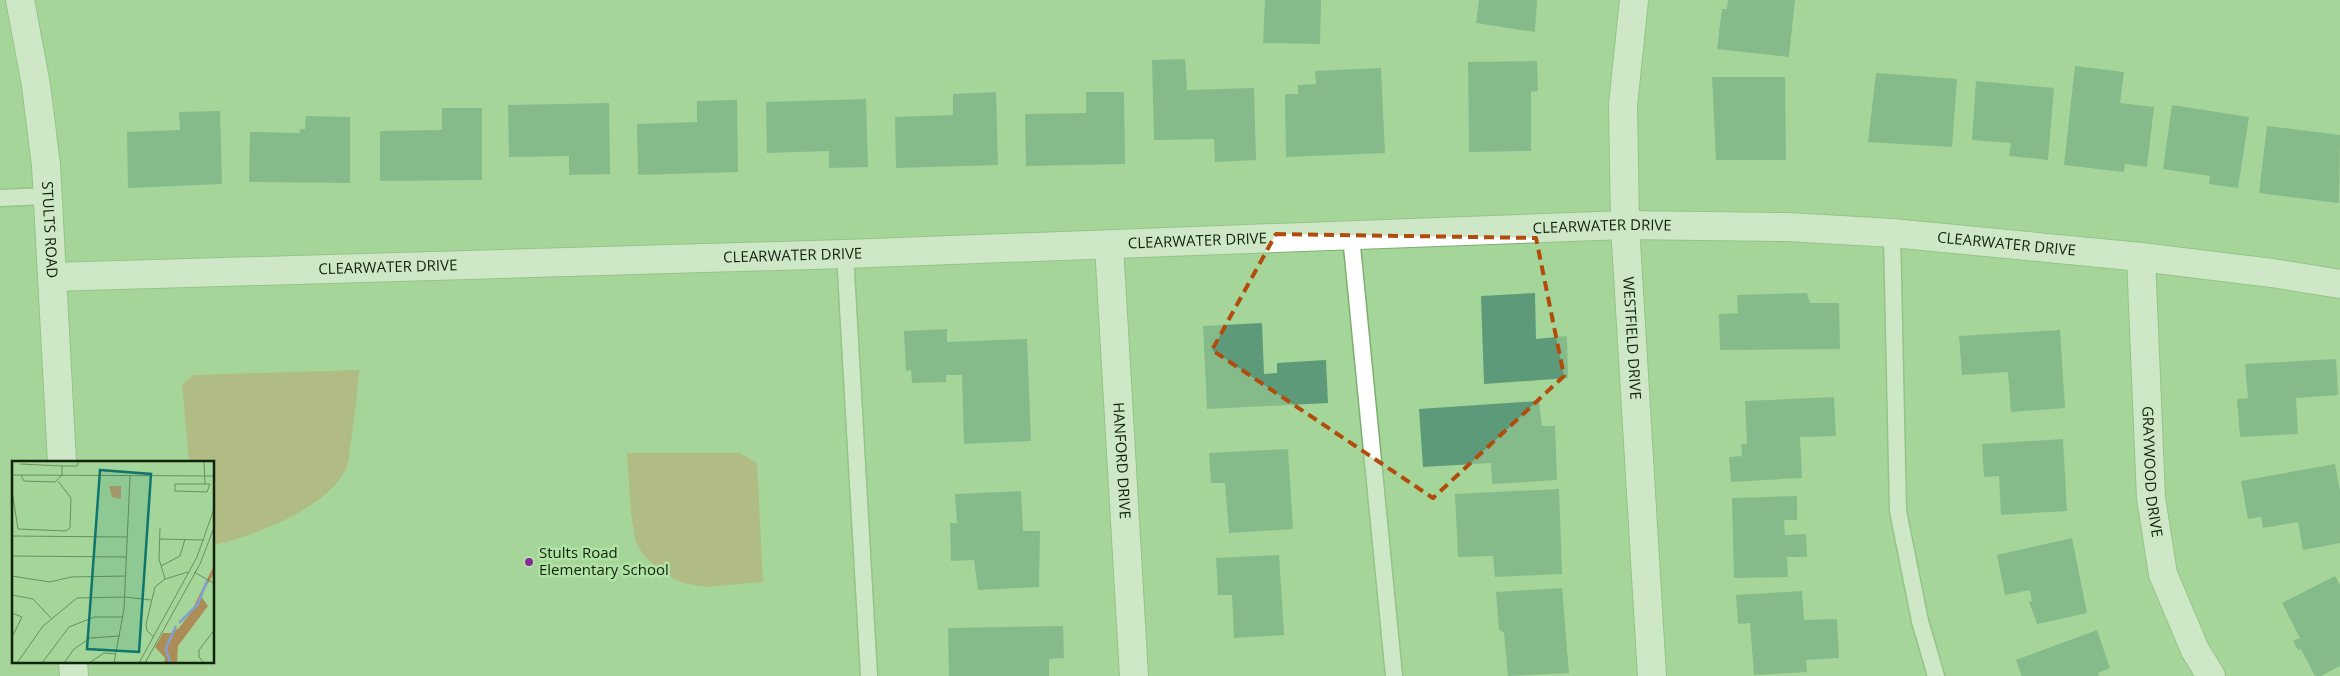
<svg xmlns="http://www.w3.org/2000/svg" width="2340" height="676" font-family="'Open Sans',sans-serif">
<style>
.green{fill:#bc9e6c}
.building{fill:#5d9a7a}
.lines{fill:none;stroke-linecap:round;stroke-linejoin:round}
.service-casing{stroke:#7ead72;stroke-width:19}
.minor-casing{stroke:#7ead72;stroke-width:30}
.tertiary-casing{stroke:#7ead72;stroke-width:30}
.service{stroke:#fff;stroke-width:16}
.minor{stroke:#fff;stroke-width:28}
.tertiary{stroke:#fff;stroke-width:28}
.marked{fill:none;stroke:#b24c0c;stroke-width:4;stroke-dasharray:10 6;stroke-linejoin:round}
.poi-dot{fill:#852c99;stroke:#b2e3a6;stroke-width:2}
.labels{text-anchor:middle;stroke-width:5;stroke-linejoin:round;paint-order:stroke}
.street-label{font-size:15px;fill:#11230c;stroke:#b2e3a6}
.poi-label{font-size:15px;fill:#11230c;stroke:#b2e3a6;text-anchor:start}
.inset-river{fill:none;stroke:#81a1d2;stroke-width:2.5}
.inset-road{fill:none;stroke:#6a8e61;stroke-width:1}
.view{fill:#0f766e;fill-opacity:0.15;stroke:#0f766e;stroke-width:2.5}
.inset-edge{fill:none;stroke:#11230c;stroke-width:2.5}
</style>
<rect width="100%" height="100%" fill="#a5d699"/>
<g class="green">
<path d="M359 370C358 394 354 418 351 442 349 449 350 458 347 465 334 506 252 537 214 545V462H189L182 384 194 375Z"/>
<path d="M627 453H740L757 463 763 582 705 587 683 583 659 571 643 554 636 543 631 514Z"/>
</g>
<g class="building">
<path d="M1265 0H1321L1320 44 1263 43Z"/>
<path d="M1479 0H1537L1535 32 1476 23Z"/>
<path d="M1728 0H1795L1789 57 1717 49 1722 9H1727Z"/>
<path d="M1185 59 1187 90 1254 88 1256 160 1215 162 1214 139 1154 140 1152 60Z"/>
<path d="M1537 61 1538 91 1531 92V151L1469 152 1468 62Z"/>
<path d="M2075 66 2124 72 2120 103 2154 107 2147 167 2125 164 2124 172 2064 165Z"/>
<path d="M1381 68 1385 153 1286 157 1285 94H1298V85L1316 84 1315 71Z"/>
<path d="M1876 73 1957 79 1952 147 1868 142Z"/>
<path d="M1712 77H1785L1786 160H1716Z"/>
<path d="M1976 81 2054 88 2048 160 2009 156 2011 143 1972 140Z"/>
<path d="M996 92 998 165 896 168 895 117 953 115V94Z"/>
<path d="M1086 92H1124L1125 164 1026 166 1025 114 1086 113Z"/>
<path d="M866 99 868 167 829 168V151L767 153 766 102Z"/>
<path d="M737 100 738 172 638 175 637 124 697 122V101Z"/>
<path d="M609 103 610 174 569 175V156L509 157 508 105Z"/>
<path d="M2172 105 2249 117 2238 188 2209 184 2210 176 2163 169Z"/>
<path d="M442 108H482V180L380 181V131L442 130Z"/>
<path d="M220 111 222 184 128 188 127 132 180 130 179 112Z"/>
<path d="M306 116 350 117V183L249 182 250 132 300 133V129H305Z"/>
<path d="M2267 126 2340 135 2339 203 2259 193Z"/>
<path d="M1535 293 1536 339 1567 336 1568 378 1484 384 1481 296Z"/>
<path d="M1807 293 1810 303H1839L1840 349 1720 350 1719 314 1738 313 1737 295Z"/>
<path d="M1262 323 1264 374 1277 373V363L1326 360 1328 403 1207 409 1203 326Z"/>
<path d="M947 329V342L1027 339 1031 441 964 444 962 375H946V382L912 383 911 370 906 371 904 331Z"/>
<path d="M2060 330 2065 408 2011 412 2008 372 1962 375 1959 336Z"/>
<path d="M2336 359 2338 395 2296 398 2298 434 2240 437 2237 399 2248 398 2245 364Z"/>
<path d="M1834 397 1836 436 1800 437 1802 478 1731 482 1729 457 1742 456 1741 444H1747L1745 401Z"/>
<path d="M1539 401 1542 426H1555L1557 480 1492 484 1491 463 1423 467 1419 409Z"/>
<path d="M2063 439 2067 511 2001 515 1999 476 1984 477 1982 444Z"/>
<path d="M1288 449 1293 529 1229 533 1225 483H1211L1209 453Z"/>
<path d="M2335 464 2340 491V543L2303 550 2298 522 2263 528 2261 517 2248 519 2241 481Z"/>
<path d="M1559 489 1562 574 1495 577 1493 556 1458 557 1455 494Z"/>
<path d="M1021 491 1023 531H1040L1039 587 978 590 974 560 951 561 950 523H957L955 494Z"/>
<path d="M1797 496V520H1784L1785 535 1806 534 1807 557H1787L1788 577 1734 578 1732 498Z"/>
<path d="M2072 538 2087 613 2037 624 2029 602 2032 601 2030 590 2005 595 1997 555Z"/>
<path d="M1279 555 1284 635 1234 638 1232 595H1218L1216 558Z"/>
<path d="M2335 576 2340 585V666L2321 676H2315L2301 649 2298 650 2293 641 2300 638 2282 603Z"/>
<path d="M1562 588 1569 673 1508 676 1504 633 1499 629 1496 592Z"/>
<path d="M1802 591 1804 620 1837 619 1839 658 1806 660 1807 672 1754 675 1750 623 1738 624 1736 595Z"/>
<path d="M1063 626 1064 658 1049 659V676H949L948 628Z"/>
<path d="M2097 630 2110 668 2098 673 2099 676H2022L2016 660Z"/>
</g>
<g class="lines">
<g class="service-casing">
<g id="service">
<path d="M0 198 47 196"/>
<path d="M1892 233 1898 511 1920 621 1936 676"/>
<path d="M1351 236 1394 676"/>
<path d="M845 254 869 676"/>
</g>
</g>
<g class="minor-casing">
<g id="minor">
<path id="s1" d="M1634 0 1623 105 1625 225 1652 676"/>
<path id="s2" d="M1109 245 1134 676"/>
<path id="s3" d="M2141 257 2151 498 2163 574 2195 650 2211 676"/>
<path id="s4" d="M52 277 845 254 1625 225 1788 227 1892 233 2141 257 2272 273 2340 284"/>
</g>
</g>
<g class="tertiary-casing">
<g id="tertiary">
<path id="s5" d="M20 0 36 85 46 165 62 462"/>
<path d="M73 662 74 676"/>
</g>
</g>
<use href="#service" class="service"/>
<use href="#minor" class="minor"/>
<use href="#tertiary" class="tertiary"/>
</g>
<path d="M0 0H2340V676H0ZM1276 234 1536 238 1564 376 1433 498 1212 350Z" fill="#a5d699" fill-opacity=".55" fill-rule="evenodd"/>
<path class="marked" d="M1276 234 1536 238 1564 376 1433 498 1212 350Z"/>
<circle class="poi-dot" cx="529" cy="562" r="5"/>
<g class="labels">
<g class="street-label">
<text dy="5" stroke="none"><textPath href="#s4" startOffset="1551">CLEARWATER DRIVE</textPath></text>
<text dy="5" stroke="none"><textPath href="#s5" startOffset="232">STULTS ROAD</textPath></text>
<text dy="5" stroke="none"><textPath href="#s4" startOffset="1146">CLEARWATER DRIVE</textPath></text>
<text dy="5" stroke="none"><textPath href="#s4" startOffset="1956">CLEARWATER DRIVE</textPath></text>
<text dy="5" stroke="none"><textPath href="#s4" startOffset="741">CLEARWATER DRIVE</textPath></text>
<text dy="5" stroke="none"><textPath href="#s4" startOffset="336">CLEARWATER DRIVE</textPath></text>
<text dy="5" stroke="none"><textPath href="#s1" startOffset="339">WESTFIELD DRIVE</textPath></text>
<text dy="5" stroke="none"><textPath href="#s2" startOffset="216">HANFORD DRIVE</textPath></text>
<text dy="5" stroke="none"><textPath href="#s3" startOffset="215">GRAYWOOD DRIVE</textPath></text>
</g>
<g class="poi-label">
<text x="539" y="558">Stults Road<tspan x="539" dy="17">Elementary School</tspan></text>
</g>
</g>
<g transform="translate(12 461)">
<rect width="202" height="202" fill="#a5d699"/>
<path d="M97 25H109V38L100 36Z" fill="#bc9e6c"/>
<path d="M202 104V112L189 135 196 145 166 185 165 202H152L153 197 143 186 151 172H159L167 167 179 151Z" fill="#ad8d57"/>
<path class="inset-river" d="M167 162 186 143 195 120M158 202 154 187 164 165"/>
<path class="inset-road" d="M192 0 193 23H198L195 31 163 30V23H193M8 3 50 5M0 14 203 15M9 14 12 20 43 21 50 14V5H65L67 0M0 30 6 68 54 70 58 67 59 37 46 20M148 67 147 98 153 118M0 75 115 76M148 78 192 79M0 95 114 96M149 105 168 95 173 78M182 111 203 123M0 115 38 121 59 116 114 115M0 134 21 138 39 157M0 152 10 156 0 176M142 176 135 170 134 163 143 126 153 118 176 111M5 202 31 165 65 137 113 136 139 139M30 202 57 166 82 156H111M52 202 62 188 78 177 108 175M77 202 92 192 104 193M102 202 112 148 118 15M127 202 185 96 203 45M133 202 188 103 203 64M192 202 187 196V189L203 168"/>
<path class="view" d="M88 9 139 13 127 191 75 188Z"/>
<rect width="202" height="202" class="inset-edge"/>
</g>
</svg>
